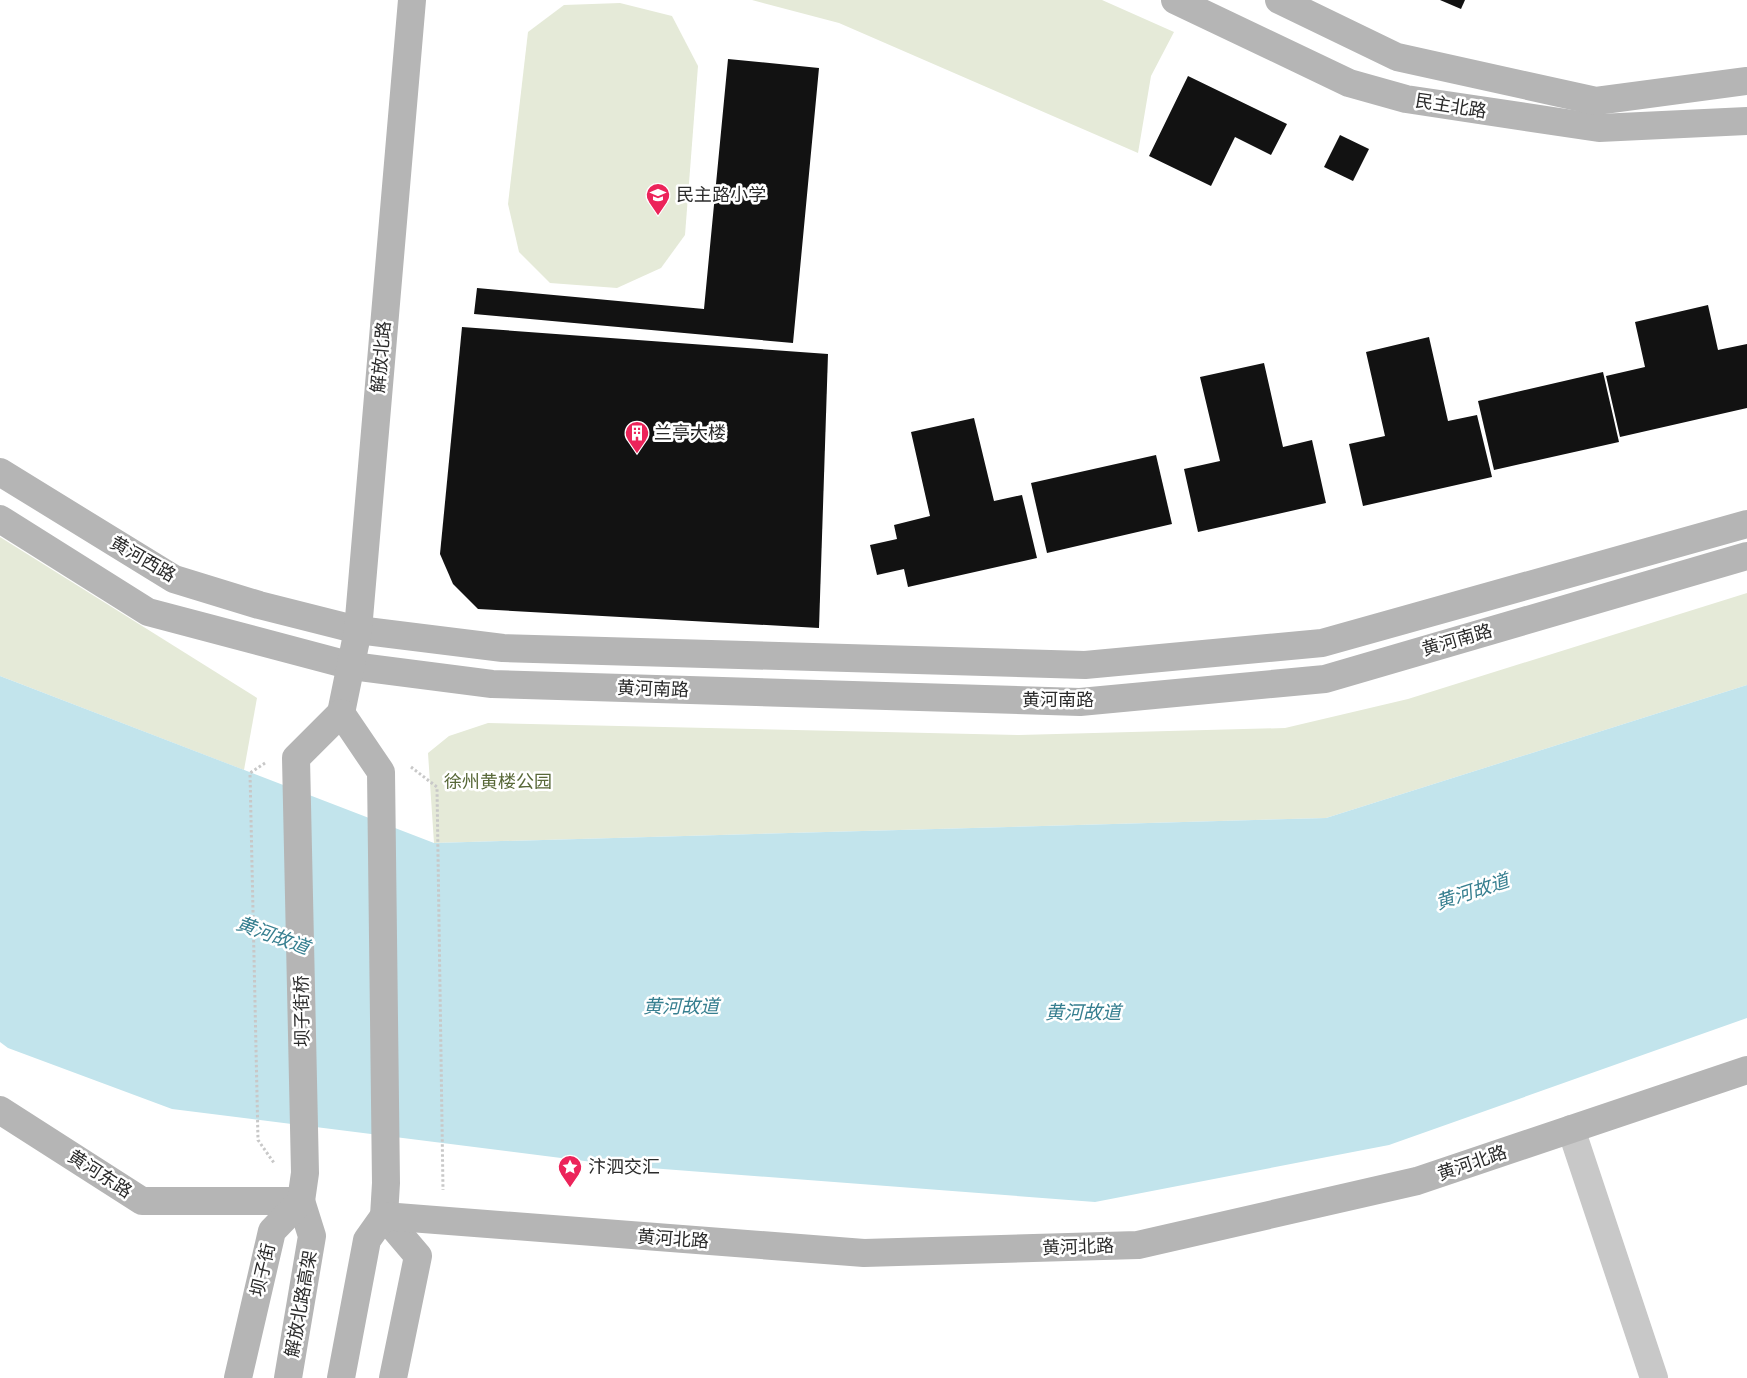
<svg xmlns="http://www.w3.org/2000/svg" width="1747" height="1378" font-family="Lato,'Noto Sans SC',sans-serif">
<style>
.green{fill:#e5ead8}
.water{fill:#c2e4ec}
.building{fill:#121212}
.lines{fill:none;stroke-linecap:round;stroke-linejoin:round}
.path{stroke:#c8c8c8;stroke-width:3;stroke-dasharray:2.5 2.5;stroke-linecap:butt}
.street{stroke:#c8c8c8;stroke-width:28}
.secondary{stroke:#b5b5b5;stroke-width:28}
.labels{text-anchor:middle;stroke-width:5;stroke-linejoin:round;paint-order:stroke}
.street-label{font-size:18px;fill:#2b2b2b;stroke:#fff}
.poi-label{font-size:18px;fill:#2b2b2b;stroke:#fff;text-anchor:start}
.park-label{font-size:18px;fill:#586838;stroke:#fff}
.water-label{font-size:19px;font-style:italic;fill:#377f90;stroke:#fff}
</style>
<rect width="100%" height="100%" fill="#fff"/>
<g class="green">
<path d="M752 0H1102L1174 32 1151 76 1138 153 839 23Z"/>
<path d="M620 3 672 16 698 66 685 235 661 268 617 288 550 283 519 252 508 204 528 32 564 5Z"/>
<path d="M0 537 257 698 244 770 0 676Z"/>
<path d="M1747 593V685L1326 818 434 843 428 753 449 736 488 723 1019 735 1285 728 1408 699Z"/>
</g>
<path class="water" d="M0 676 434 843 1326 818 1747 685V1018L1389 1145 1095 1202 624 1166 172 1109 8 1048 0 1042Z"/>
<g class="building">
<path d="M1440 0H1465L1461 9Z"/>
<path d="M728 59 819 68 793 343 474 314 477 288 704 309Z"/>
<path d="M1188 76 1287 124 1271 155 1235 137 1211 186 1149 156Z"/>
<path d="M1340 135 1369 149 1353 181 1324 167Z"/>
<path d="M1708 305 1718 350 1747 344V408L1620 437 1606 376 1645 367 1635 322Z"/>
<path d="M462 327 828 354 819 628 478 609 453 584 440 554Z"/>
<path d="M1429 337 1448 421 1477 415 1492 477 1363 506 1349 444 1385 436 1366 352Z"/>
<path d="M1264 363 1283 447 1312 440 1326 503 1198 532 1184 469 1220 461 1200 377Z"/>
<path d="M1603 372 1619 442 1494 470 1478 401Z"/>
<path d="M974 418 994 501 1022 495 1037 558 908 587 904 569 877 575 870 545 897 539 894 525 930 516 911 432Z"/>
<path d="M1156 455 1172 524 1047 553 1031 483Z"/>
</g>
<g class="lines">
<g class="path">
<path d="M265 763 250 773 258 1140 274 1163"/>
<path d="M411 767 437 787 443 1190"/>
</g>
<path class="street" d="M1571 1129 1654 1378"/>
<g class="secondary">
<path d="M1175 0 1349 83 1406 99 1599 128 1747 121"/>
<path d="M1279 0 1397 57 1596 101 1747 81"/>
<path d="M0 472 174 579 259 605 358 630 503 648 1085 665 1322 643 1747 524"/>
<path d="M0 519 148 612 352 666 492 684 1080 702 1325 679 1747 556"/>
<path d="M341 713 358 630 412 0"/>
<path d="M0 1110 142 1201H301L312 1236 288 1378"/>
<path d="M238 1378 272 1231 301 1201 305 1173 296 758 341 713 381 772 386 1183 384 1216 418 1256 393 1378"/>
<path d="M341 1378 367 1240 384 1216 864 1253 1138 1245 1417 1181 1747 1070"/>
</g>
</g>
<defs>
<g id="school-pin" transform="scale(1.25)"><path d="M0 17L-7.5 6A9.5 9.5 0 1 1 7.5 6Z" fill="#ec245a" stroke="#fff"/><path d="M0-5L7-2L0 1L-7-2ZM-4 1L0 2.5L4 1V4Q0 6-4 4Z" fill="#fff"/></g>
<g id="building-pin" transform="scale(1.25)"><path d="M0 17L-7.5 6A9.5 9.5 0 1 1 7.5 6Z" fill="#ec245a" stroke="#fff"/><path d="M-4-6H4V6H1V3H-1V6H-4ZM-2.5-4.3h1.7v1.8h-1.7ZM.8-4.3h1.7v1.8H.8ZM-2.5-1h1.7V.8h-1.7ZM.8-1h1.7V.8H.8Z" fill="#fff"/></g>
<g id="sight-pin" transform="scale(1.25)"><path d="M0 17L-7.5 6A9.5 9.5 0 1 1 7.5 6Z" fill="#ec245a" stroke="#fff"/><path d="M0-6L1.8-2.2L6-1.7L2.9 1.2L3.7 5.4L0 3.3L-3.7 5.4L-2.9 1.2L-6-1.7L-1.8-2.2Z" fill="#fff"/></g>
</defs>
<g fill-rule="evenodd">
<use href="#school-pin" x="658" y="195"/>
<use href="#building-pin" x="637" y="433"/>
<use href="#sight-pin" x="570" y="1167"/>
</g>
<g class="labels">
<g class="street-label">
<text transform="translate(1451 106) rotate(9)" y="6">民主北路</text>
<text transform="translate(381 357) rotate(-85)" y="6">解放北路</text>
<text transform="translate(143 559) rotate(30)" y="6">黄河西路</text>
<text transform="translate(1457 640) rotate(-16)" y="6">黄河南路</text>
<text transform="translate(653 689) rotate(2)" y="6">黄河南路</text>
<text x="1058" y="706">黄河南路</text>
<text transform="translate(302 1011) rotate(-91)" y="6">坝子街桥</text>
<text transform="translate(1472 1163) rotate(-19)" y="6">黄河北路</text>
<text transform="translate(100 1174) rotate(33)" y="6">黄河东路</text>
<text transform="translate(673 1239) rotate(4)" y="6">黄河北路</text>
<text transform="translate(1078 1247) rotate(-2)" y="6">黄河北路</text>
<text transform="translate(263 1270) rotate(-77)" y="6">坝子街</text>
<text transform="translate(301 1304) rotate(-80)" y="6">解放北路高架</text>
</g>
<g class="poi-label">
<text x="676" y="201">民主路小学</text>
<text x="654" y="439">兰亭大楼</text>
<text x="588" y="1173">汴泗交汇</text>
</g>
<g class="park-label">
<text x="498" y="788">徐州黄楼公园</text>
</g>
<g class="water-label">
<text transform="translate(1472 891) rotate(-18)" y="7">黄河故道</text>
<text transform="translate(273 935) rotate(20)" y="7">黄河故道</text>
<text x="681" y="1013">黄河故道</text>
<text x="1083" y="1019">黄河故道</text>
</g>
</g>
</svg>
